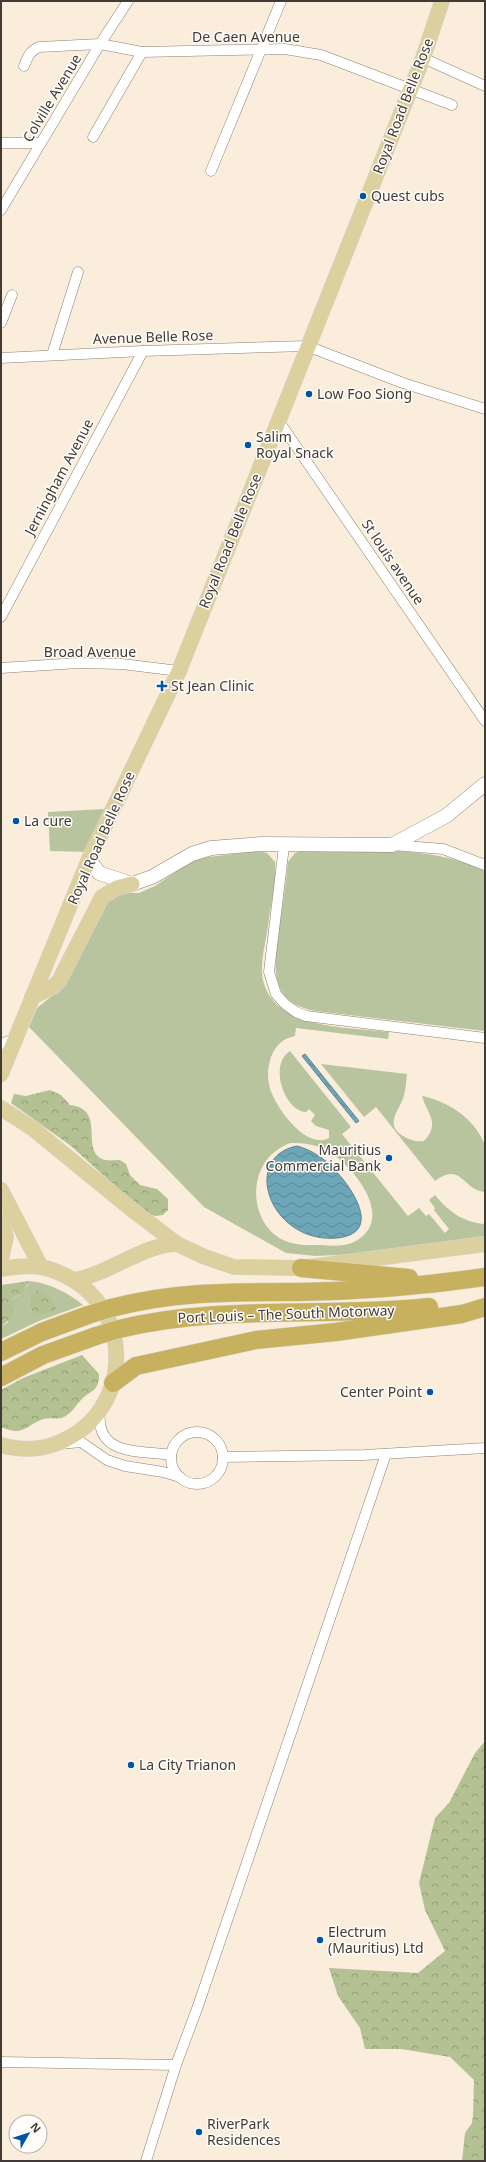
<svg xmlns="http://www.w3.org/2000/svg" width="486" height="2162" font-family="'Noto Sans',sans-serif">
<style>
.green{fill:#b8c49e;fill-rule:evenodd}
.forest{fill:url(#forest-crowns)}
.water{fill:url(#water-waves);stroke:#608690}
.lines{fill:none;stroke-linecap:round;stroke-linejoin:round}
.street-casing{stroke:#8c8171;stroke-width:11}
.secondary-casing{stroke:#8c8171;stroke-width:15}
.primary-casing{stroke:#d5d4d2;stroke-width:16}
.highway-casing{stroke:#d5d4d2;stroke-width:19}
.street{stroke:#fff;stroke-width:10}
.secondary{stroke:#fff;stroke-width:14}
.primary{stroke:#ddd09f;stroke-width:15}
.highway{stroke:#c7b15f;stroke-width:18}
.highway-bridge-casing{stroke:#d5d4d2;stroke-width:19;stroke-linecap:butt}
.highway-bridge{stroke:#c7b15f;stroke-width:18}
.poi-dot{fill:#0056a4;stroke:#fffcf9;stroke-width:1.5}
.labels{text-anchor:middle;stroke-width:3;stroke-linejoin:round;paint-order:stroke}
.street-label{font-size:14px;fill:#403b34;stroke:#fffcf9}
.poi-label{font-size:14px;fill:#403b34;stroke:#fffcf9;text-anchor:start}
</style>
<defs>
<pattern id="forest-crowns" width="20" height="18" patternUnits="userSpaceOnUse"><rect width="20" height="18" fill="#b3c193"/><path d="M2 6a3 3 0 1 1 6 0M12 15a3 3 0 1 1 6 0" fill="none" stroke="#939e79"/></pattern>
<pattern id="water-waves" width="16" height="10" patternUnits="userSpaceOnUse"><rect width="16" height="10" fill="#6da6b7"/><path d="M0 5q4-4 8 0t8 0" fill="none" stroke="#5b8896"/></pattern>
</defs>
<rect width="100%" height="100%" fill="#faeddc"/>
<g class="green">
<path d="M105 809 90 852 50 851 48 812Z"/>
<path d="M259 851 267 853 275 862C277 883 270 905 268 926 266 941 261 958 262 974 268 1030 348 1027 389 1032L388 1039 296 1028 295 1036C282 1039 276 1045 271 1057 268 1066 267 1076 269 1084 272 1104 306 1151 329 1138V1130L316 1126 311 1121 315 1115 309 1109 306 1112C285 1112 268 1065 290 1051L351 1127 342 1134 408 1216 419 1208 426 1216 429 1214 445 1233 449 1229 434 1210 435 1208 429 1200 435 1195C448 1211 464 1223 485 1224V1236L358 1254 316 1256 286 1253 204 1207 29 1027 37 1008 62 988 104 902 117 893H139L155 886 187 864 200 858ZM290 1143C304 1143 316 1144 328 1151 352 1165 394 1215 359 1239 348 1247 335 1246 322 1245 311 1245 299 1246 288 1242 256 1231 247 1187 266 1161 272 1152 281 1147 290 1143Z"/>
<path d="M302 851C363 851 429 844 485 871V1031L315 1011C265 1001 275 962 280 924 283 903 286 883 288 862L295 853Z"/>
<path d="M321 1064 407 1074C406 1081 406 1088 404 1095 401 1109 383 1124 403 1136 410 1140 416 1142 424 1141 441 1123 427 1114 422 1096 447 1101 474 1118 484 1143 486 1150 485 1182 485 1192 462 1190 462 1161 435 1181L376 1107 364 1117Z"/>
<path d="M29 1281C49 1283 67 1292 83 1305L39 1321 1 1339V1327L8 1322 11 1299C20 1296 26 1291 29 1281ZM30 1299 53 1312 31 1311 28 1305Z"/>
</g>
<g class="forest">
<path d="M50 1090 61 1095 70 1105C108 1109 78 1152 105 1160 109 1161 116 1160 120 1160L126 1164 130 1175 140 1185 157 1189 168 1199V1210L163 1215 155 1216 146 1214 71 1146 11 1103 14 1094 26 1096Z"/>
<path d="M29 1281 23 1293 11 1299 13 1316 1 1327V1285Z"/>
<path d="M37 1290C47 1292 53 1300 56 1309L53 1312C40 1312 37 1322 28 1305L32 1294Z"/>
<path d="M82 1355 99 1374C99 1392 92 1389 81 1400 75 1406 73 1412 64 1417 58 1420 50 1417 43 1419 25 1426 23 1437 1 1427V1390L23 1378Z"/>
<path d="M485 1741V2161H462L465 2133 472 2123 473 2115 474 2080 450 2057 401 2049H365L360 2028 338 1996 329 1968 418 1973 445 1951 425 1910 419 1883 435 1818 449 1803 475 1753Z"/>
</g>
<g class="water">
<path d="M305 1054 359 1121 356 1123 302 1056Z"/>
<path d="M297 1146C308 1149 319 1155 328 1163 347 1180 387 1233 337 1238 270 1244 240 1157 297 1146Z"/>
</g>
<g class="lines">
<g class="street-casing">
<g id="street">
<path d="M423 58 485 86"/>
<path d="M24 66C28 56 30 51 39 47L100 44 142 52 285 49 321 55 452 105"/>
<path d="M93 137 142 52"/>
<path d="M1 143H41"/>
<path d="M211 171 281 1"/>
<path d="M1 210 100 44 128 1"/>
<path d="M1 323 12 295"/>
<path d="M52 355 78 272"/>
<path d="M1 358 143 351 307 346 403 383 485 409"/>
<path d="M278 420 485 721"/>
<path d="M1 617 143 351"/>
<path d="M1 668 78 663 122 664 179 671"/>
<path d="M392 845 443 849 485 865"/>
<path d="M284 846 269 972 276 994 285 1004 296 1012 306 1016 485 1038"/>
<path d="M1 1044 12 1040 17 1036"/>
<path d="M100 1411C95 1457 140 1450 171 1455"/>
<circle cx="197" cy="1458" r="26"/>
<path d="M60 1444 81 1442 107 1460 125 1466 163 1472 180 1477"/>
<path d="M223 1457 364 1455 485 1448"/>
<path d="M1 2062 176 2065"/>
<path d="M146 2161 176 2065 198 2006 386 1454"/>
</g>
</g>
<g class="secondary-casing">
<path id="secondary" d="M89 859 99 873 132 884 152 877 192 854 211 848 261 844 392 845 446 816 485 784"/>
</g>
<g class="primary-casing">
<g id="primary">
<path d="M32 997 53 987 59 981 102 897 117 888 132 884"/>
<path d="M1 1074 89 859 179 671 423 58 442 1"/>
<path d="M1 1108 32 1128 130 1208 177 1244 205 1257 234 1267 301 1268 485 1244"/>
<path d="M1 1190 41 1267"/>
<path d="M1 1219 6 1237 1 1259"/>
<path d="M1 1269C14 1267 27 1265 40 1267 49 1268 58 1272 66 1276 136 1311 132 1412 60 1442 42 1450 20 1451 1 1445"/>
<path d="M74 1280C109 1274 144 1244 177 1244"/>
</g>
</g>
<g class="highway-casing">
<g id="highway">
<path d="M301 1268 409 1278"/>
<path d="M111 1308C177 1291 231 1292 298 1292 360 1291 423 1286 485 1277"/>
<path d="M119 1329C221 1304 326 1318 429 1307"/>
<path d="M1 1352 42 1332 88 1315"/>
<path d="M1 1377 43 1355 96 1336"/>
<path d="M113 1383 136 1366 256 1340 336 1332 462 1314 485 1307"/>
</g>
</g>
<use href="#street" class="street"/>
<use href="#secondary" class="secondary"/>
<use href="#primary" class="primary"/>
<use href="#highway" class="highway"/>
<g class="highway-bridge-casing">
<g id="highway-bridge">
<path d="M88 1315 111 1308"/>
<path d="M96 1336 119 1329"/>
</g>
</g>
<use href="#highway-bridge" class="highway-bridge"/>
</g>
<g class="poi-dot">
<circle cx="363" cy="196" r="4"/>
<circle cx="309" cy="394" r="4"/>
<circle cx="248" cy="445" r="4"/>
<path d="M160 680h4v4h4v4h-4v4h-4v-4h-4v-4h4z"/>
<circle cx="16" cy="821" r="4"/>
<circle cx="389" cy="1158" r="4"/>
<circle cx="430" cy="1392" r="4"/>
<circle cx="131" cy="1765" r="4"/>
<circle cx="320" cy="1940" r="4"/>
<circle cx="199" cy="2132" r="4"/>
</g>
<g class="labels">
<g class="street-label">
<text x="246" y="42">De Caen Avenue</text>
<text transform="translate(52 98) rotate(-59)" y="5">Colville Avenue</text>
<text transform="translate(403 106) rotate(-69)" y="5">Royal Road Belle Rose</text>
<text transform="translate(153 337) rotate(-2)" y="5">Avenue Belle Rose</text>
<text transform="translate(59 477) rotate(-62)" y="5">Jerningham Avenue</text>
<text transform="translate(230 541) rotate(-68)" y="5">Royal Road Belle Rose</text>
<text transform="translate(393 562) rotate(56)" y="5">St louis avenue</text>
<text x="90" y="657">Broad Avenue</text>
<text transform="translate(101 838) rotate(-66)" y="5">Royal Road Belle Rose</text>
<text transform="translate(286 1314) rotate(-2)" y="5">Port Louis – The South Motorway</text>
</g>
<g class="poi-label">
<text x="371" y="201">Quest cubs</text>
<text x="317" y="399">Low Foo Siong</text>
<text x="256" y="442">Salim<tspan x="256" dy="16">Royal Snack</tspan></text>
<text x="171" y="691">St Jean Clinic</text>
<text x="24" y="826">La cure</text>
<text x="381" y="1155" text-anchor="end">Mauritius<tspan x="381" dy="16">Commercial Bank</tspan></text>
<text x="422" y="1397" text-anchor="end">Center Point</text>
<text x="139" y="1770">La City Trianon</text>
<text x="328" y="1937">Electrum<tspan x="328" dy="16">(Mauritius) Ltd</tspan></text>
<text x="207" y="2129">RiverPark<tspan x="207" dy="16">Residences</tspan></text>
</g>
</g>
<rect width="486" height="2162" fill="none" stroke="#403b34" stroke-width="4"/>
<g transform="translate(28 2134) rotate(51)"><circle r="19" fill="#fffcf9" stroke="#b3afaa"/>
<path d="M0-3L7 15L0 10L-7 15Z" fill="#0056a4"/>
<text y="-6" font-size="11" font-weight="bold" text-anchor="middle" fill="#403b34">N</text>
</g>
</svg>
